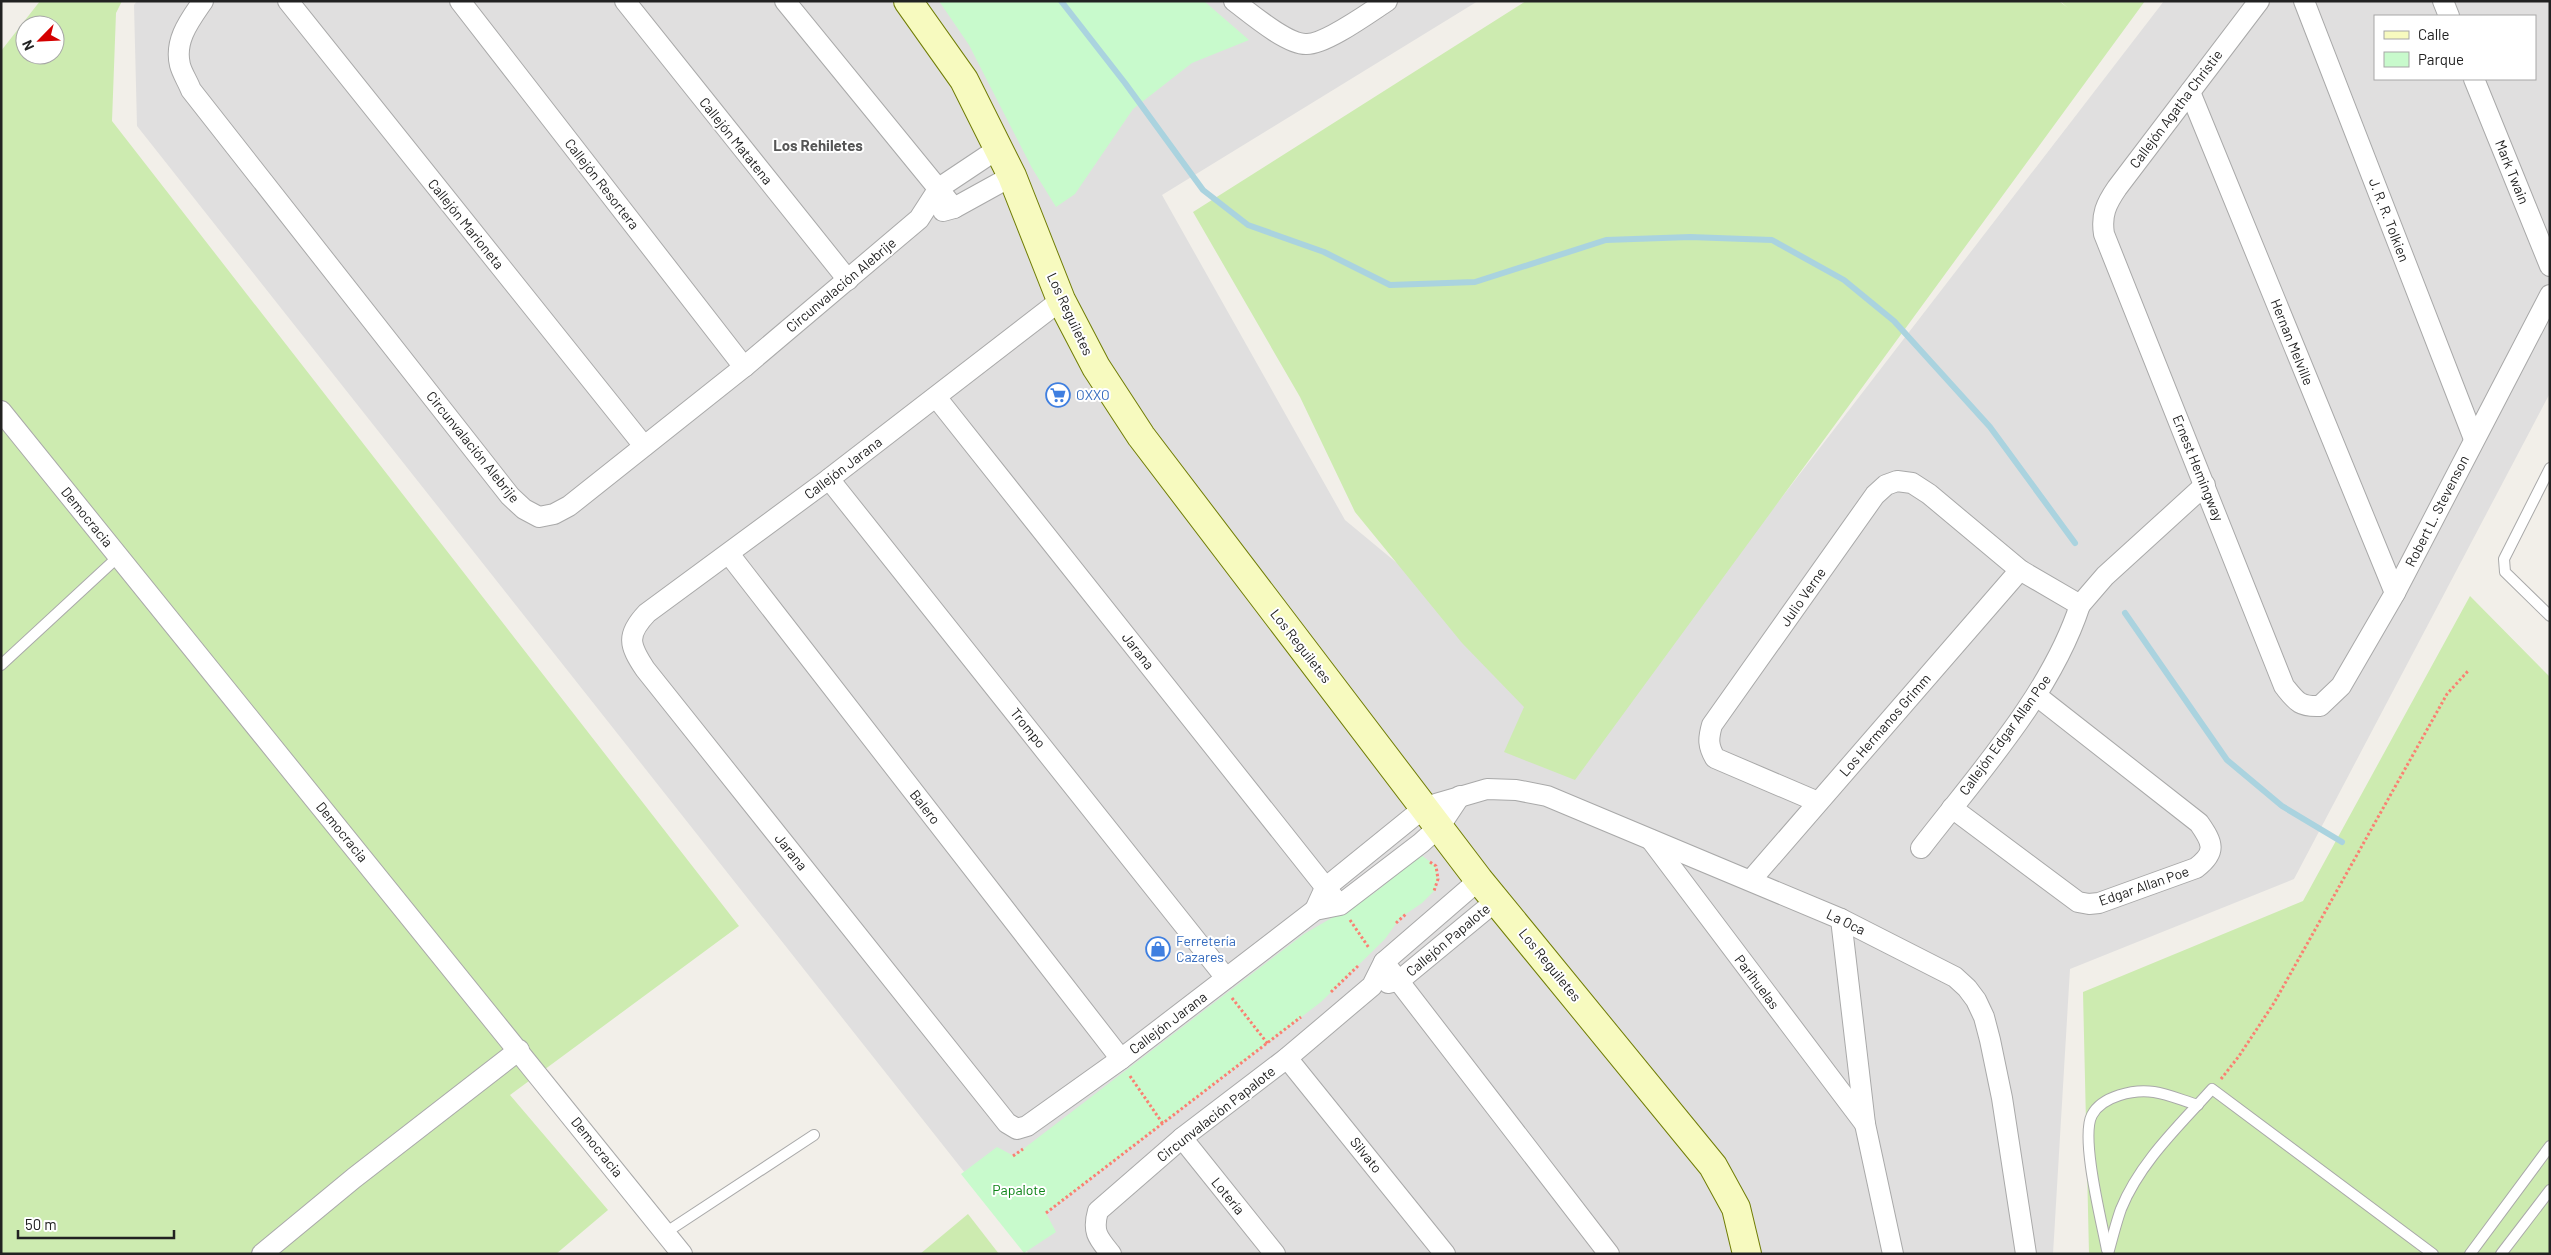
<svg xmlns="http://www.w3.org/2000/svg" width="2551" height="1255" font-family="Barlow,sans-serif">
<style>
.residential{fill:#e0dfdf;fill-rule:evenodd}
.grass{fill:#cdebb0;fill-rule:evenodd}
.park{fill:#c8facc}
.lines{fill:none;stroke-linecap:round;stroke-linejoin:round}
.stream{stroke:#aad3df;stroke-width:6}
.lane-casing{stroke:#a9a9a9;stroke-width:12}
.street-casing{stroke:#a9a9a9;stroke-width:22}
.secondary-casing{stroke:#707d05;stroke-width:30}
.path{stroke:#fa8072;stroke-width:3;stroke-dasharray:2.5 2.5;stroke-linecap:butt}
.lane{stroke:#fff;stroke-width:10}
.street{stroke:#fff;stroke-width:20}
.secondary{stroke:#f7fabf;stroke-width:28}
.labels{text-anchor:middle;stroke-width:4;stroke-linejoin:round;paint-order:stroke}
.street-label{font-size:14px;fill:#222;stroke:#fff}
.shop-label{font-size:14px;fill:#366cbe;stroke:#fff;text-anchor:start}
.park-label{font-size:14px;fill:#0c8416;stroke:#fff}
.neighbourhood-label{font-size:15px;font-weight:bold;fill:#555;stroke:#fff}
</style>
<rect width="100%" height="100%" fill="#f2efe9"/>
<path class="residential" d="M137 1H1478L1162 195 1345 520 1601 732 2164 1H2550V393L2294 879 2070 969 2053 1254H1029L137 126 134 5ZM2375 16H2535V79H2375Z"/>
<g class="grass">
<path d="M40 1H122L116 13 112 121 739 926 510 1095 608 1210 556 1254H1V51ZM25 25H55V55H25Z"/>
<path d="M1526 1H2059L2068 8 2060 1H2145L1575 780 1504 752 1524 707 1462 643 1355 512 1300 397 1193 212Z"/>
<path d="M2470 596 2550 677V1254H2089L2083 992 2303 901Z"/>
<path d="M968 1214 999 1254H920Z"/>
</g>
<g class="park">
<path d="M939 1H1204L1249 40 1192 63 1133 109 1075 194 1056 207 1032 168 969 45Z"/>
<path d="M1421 855 1436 866 1438 879 1435 890 1422 903 1400 918 1385 939 1321 1002 1046 1213 1056 1232 1024 1253 961 1174 997 1147 1014 1156 1304 934 1373 894Z"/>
</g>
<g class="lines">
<g class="stream">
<path d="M1061 1 1125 83 1203 190 1248 225 1324 252 1390 285 1475 282 1606 240 1690 237 1772 240 1844 280 1894 321 1990 427 2075 543"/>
<path d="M2125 613 2227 760 2282 806 2342 842"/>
</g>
<g class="lane-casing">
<g id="lane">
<path d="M2550 468 2504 559 2505 572 2550 616"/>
<path d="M1 665 119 556"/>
<path d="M665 1233 814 1135"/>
<path d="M2107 1250C2102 1223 2080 1137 2092 1115 2102 1096 2134 1089 2154 1092 2168 1094 2184 1101 2198 1105"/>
<path d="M2108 1254C2112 1239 2116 1223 2121 1209 2140 1162 2179 1126 2212 1089L2433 1254"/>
<path d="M2470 1254 2550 1146"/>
<path d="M2501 1254 2550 1190"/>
</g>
</g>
<g class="street-casing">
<g id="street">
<path d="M203 1C190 20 174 40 180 65 182 73 188 82 191 90L510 496 524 509 539 517 554 514 569 506 744 367 919 219 939 188 999 148"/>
<path d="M288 1 644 446"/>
<path d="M460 1 744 367"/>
<path d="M625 1 848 280"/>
<path d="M785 1 954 208"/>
<path d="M1234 1C1250 13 1286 44 1306 44 1325 45 1370 12 1387 1"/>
<path d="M2259 1 2117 188C2106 204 2101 215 2104 234L2284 686C2296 701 2299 707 2320 706L2341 686 2395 593 2550 295"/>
<path d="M2304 1 2474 439"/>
<path d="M2443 1 2449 16"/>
<path d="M2474 79 2550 266"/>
<path d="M2190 92 2395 593"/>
<path d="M943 211 954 208 1012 176"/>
<path d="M1061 300 829 479 647 613C626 635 629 645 645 669L1007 1123 1017 1129 1027 1126 1121 1059 1315 910 1340 905 1421 843 1440 826 1460 796"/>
<path d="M936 397 1334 898"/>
<path d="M1 411 682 1254"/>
<path d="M829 479 1226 978"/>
<path d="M729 554 1121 1059"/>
<path d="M1818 802 1715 758C1708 746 1708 739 1712 725L1875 495 1886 485 1897 481 1912 483 1929 494 2020 570 2080 605 2105 576 2205 485"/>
<path d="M1952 808 2078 902 2089 904 2099 903 2196 868C2217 852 2213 843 2199 823L2037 696"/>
<path d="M1651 840 1865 1124"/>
<path d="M1921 848C1978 774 2051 694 2080 605"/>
<path d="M1751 880 2020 570"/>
<path d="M1315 910 1325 888 1425 807 1487 789 1516 790 1547 796 1841 919 1955 977 1967 988 1976 1000 1984 1017 1990 1040 2002 1098 2026 1254"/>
<path d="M1841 919 1865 1124 1893 1254"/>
<path d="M1384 962 1609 1254"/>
<path d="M1388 983 1400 980 1497 900"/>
<path d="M1287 1058 1445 1254"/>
<path d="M1182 1138 1275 1254"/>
<path d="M262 1254 354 1178 519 1050"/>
<path d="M1111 1254C1098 1238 1092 1232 1098 1211L1182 1138 1287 1058 1372 986 1384 962 1479 880"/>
</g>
</g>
<g class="secondary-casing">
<path id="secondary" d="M908 1 964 80 1012 176 1061 300 1096 367 1141 436 1479 880 1713 1166 1736 1208 1747 1254"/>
</g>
<g class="path">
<path d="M1430 862 1436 866 1438 879 1434 891"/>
<path d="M1350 920 1369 948"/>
<path d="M1396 923 1406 914"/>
<path d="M1331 992 1359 965"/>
<path d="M1232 998 1268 1044"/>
<path d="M1130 1076 1163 1124"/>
<path d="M2221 1079 2239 1056 2274 1003 2447 694 2468 671"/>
<path d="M1013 1156 1023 1149"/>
<path d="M1046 1213 1301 1017"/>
</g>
<use href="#lane" class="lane"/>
<use href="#street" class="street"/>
<use href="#secondary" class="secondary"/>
</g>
<defs>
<g id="supermarket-ring" transform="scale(1.25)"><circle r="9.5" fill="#fff" stroke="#3f7fe0" stroke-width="1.5"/><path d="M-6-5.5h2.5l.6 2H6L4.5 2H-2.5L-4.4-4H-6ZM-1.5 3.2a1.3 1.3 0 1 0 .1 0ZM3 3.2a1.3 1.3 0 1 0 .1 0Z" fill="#3f7fe0"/></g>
<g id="shop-ring" transform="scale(1.25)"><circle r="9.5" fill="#fff" stroke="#3f7fe0" stroke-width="1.5"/><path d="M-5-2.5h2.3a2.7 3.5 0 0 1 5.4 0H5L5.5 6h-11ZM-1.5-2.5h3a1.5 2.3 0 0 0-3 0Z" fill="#3f7fe0"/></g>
</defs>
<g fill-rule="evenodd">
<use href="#supermarket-ring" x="1058" y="395"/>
<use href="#shop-ring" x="1158" y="949"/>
</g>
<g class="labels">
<g class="street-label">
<text transform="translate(2176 109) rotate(-53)" y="5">Callejón Agatha Christie</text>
<text transform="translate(736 141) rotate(51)" y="5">Callejón Matatena</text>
<text transform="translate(2512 172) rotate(68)" y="5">Mark Twain</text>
<text transform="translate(602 184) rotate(52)" y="5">Callejón Resortera</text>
<text transform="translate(2389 220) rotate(69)" y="5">J. R. R. Tolkien</text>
<text transform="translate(466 224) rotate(51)" y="5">Callejón Marioneta</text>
<text transform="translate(841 285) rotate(-40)" y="5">Circunvalación Alebrije</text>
<text transform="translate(1070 314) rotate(65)" y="5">Los Reguiletes</text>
<text transform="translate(2292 342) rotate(68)" y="5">Hernan Melville</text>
<text transform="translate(473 447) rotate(51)" y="5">Circunvalación Alebrije</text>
<text transform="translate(843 468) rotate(-37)" y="5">Callejón Jarana</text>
<text transform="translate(2198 468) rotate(68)" y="5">Ernest Hemingway</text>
<text transform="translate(2437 511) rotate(-63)" y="5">Robert L. Stevenson</text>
<text transform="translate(87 517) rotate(51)" y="5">Democracia</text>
<text transform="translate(1803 597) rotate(-55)" y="5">Julio Verne</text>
<text transform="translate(1301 646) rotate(52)" y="5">Los Reguiletes</text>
<text transform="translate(1138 651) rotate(52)" y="5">Jarana</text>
<text transform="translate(1885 725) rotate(-49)" y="5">Los Hermanos Grimm</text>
<text transform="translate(1028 728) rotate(51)" y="5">Trompo</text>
<text transform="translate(2005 735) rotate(-54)" y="5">Callejón Edgar Allan Poe</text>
<text transform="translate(925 807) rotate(52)" y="5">Balero</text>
<text transform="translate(342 832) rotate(51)" y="5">Democracia</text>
<text transform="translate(791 852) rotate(51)" y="5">Jarana</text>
<text transform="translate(2144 886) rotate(-19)" y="5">Edgar Allan Poe</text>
<text transform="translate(1846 922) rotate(26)" y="5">La Oca</text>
<text transform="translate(1448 940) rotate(-40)" y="5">Callejón Papalote</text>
<text transform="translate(1550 965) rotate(51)" y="5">Los Reguiletes</text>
<text transform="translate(1757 982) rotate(53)" y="5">Parihuelas</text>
<text transform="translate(1168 1023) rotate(-37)" y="5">Callejón Jarana</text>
<text transform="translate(1216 1114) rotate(-38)" y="5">Circunvalación Papalote</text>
<text transform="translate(597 1147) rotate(51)" y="5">Democracia</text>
<text transform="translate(1366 1155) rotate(51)" y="5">Silvato</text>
<text transform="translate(1228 1196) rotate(51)" y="5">Lotería</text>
</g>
<g class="shop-label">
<text x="1076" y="400">OXXO</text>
<text x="1176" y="946">Ferretería<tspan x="1176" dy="16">Cazares</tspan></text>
</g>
<g class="park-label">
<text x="1019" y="1195">Papalote</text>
</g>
<g class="neighbourhood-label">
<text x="818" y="151">Los Rehiletes</text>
</g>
</g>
<rect width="2551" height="1255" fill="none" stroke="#222222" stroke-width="5"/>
<rect x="2374" y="15" width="162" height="65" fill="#ffffff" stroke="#a7a7a7"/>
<rect x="2384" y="31" width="25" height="8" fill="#f7fabf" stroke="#a7a7a7"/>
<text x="2418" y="40" font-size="15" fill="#222222">Calle</text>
<rect x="2384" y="52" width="25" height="15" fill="#c8facc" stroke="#a7a7a7"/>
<text x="2418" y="65" font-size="15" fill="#222222">Parque</text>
<g transform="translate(40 40) rotate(246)"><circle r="24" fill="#ffffff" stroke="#a7a7a7"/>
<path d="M0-4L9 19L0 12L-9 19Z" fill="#d40000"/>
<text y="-8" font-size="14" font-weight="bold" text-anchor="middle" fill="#222222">N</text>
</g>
<path d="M18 1230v8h156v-8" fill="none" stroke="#222222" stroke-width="2.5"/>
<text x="25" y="1230" font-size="15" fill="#222222" stroke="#ffffff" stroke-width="4" paint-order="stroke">50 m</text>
</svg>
